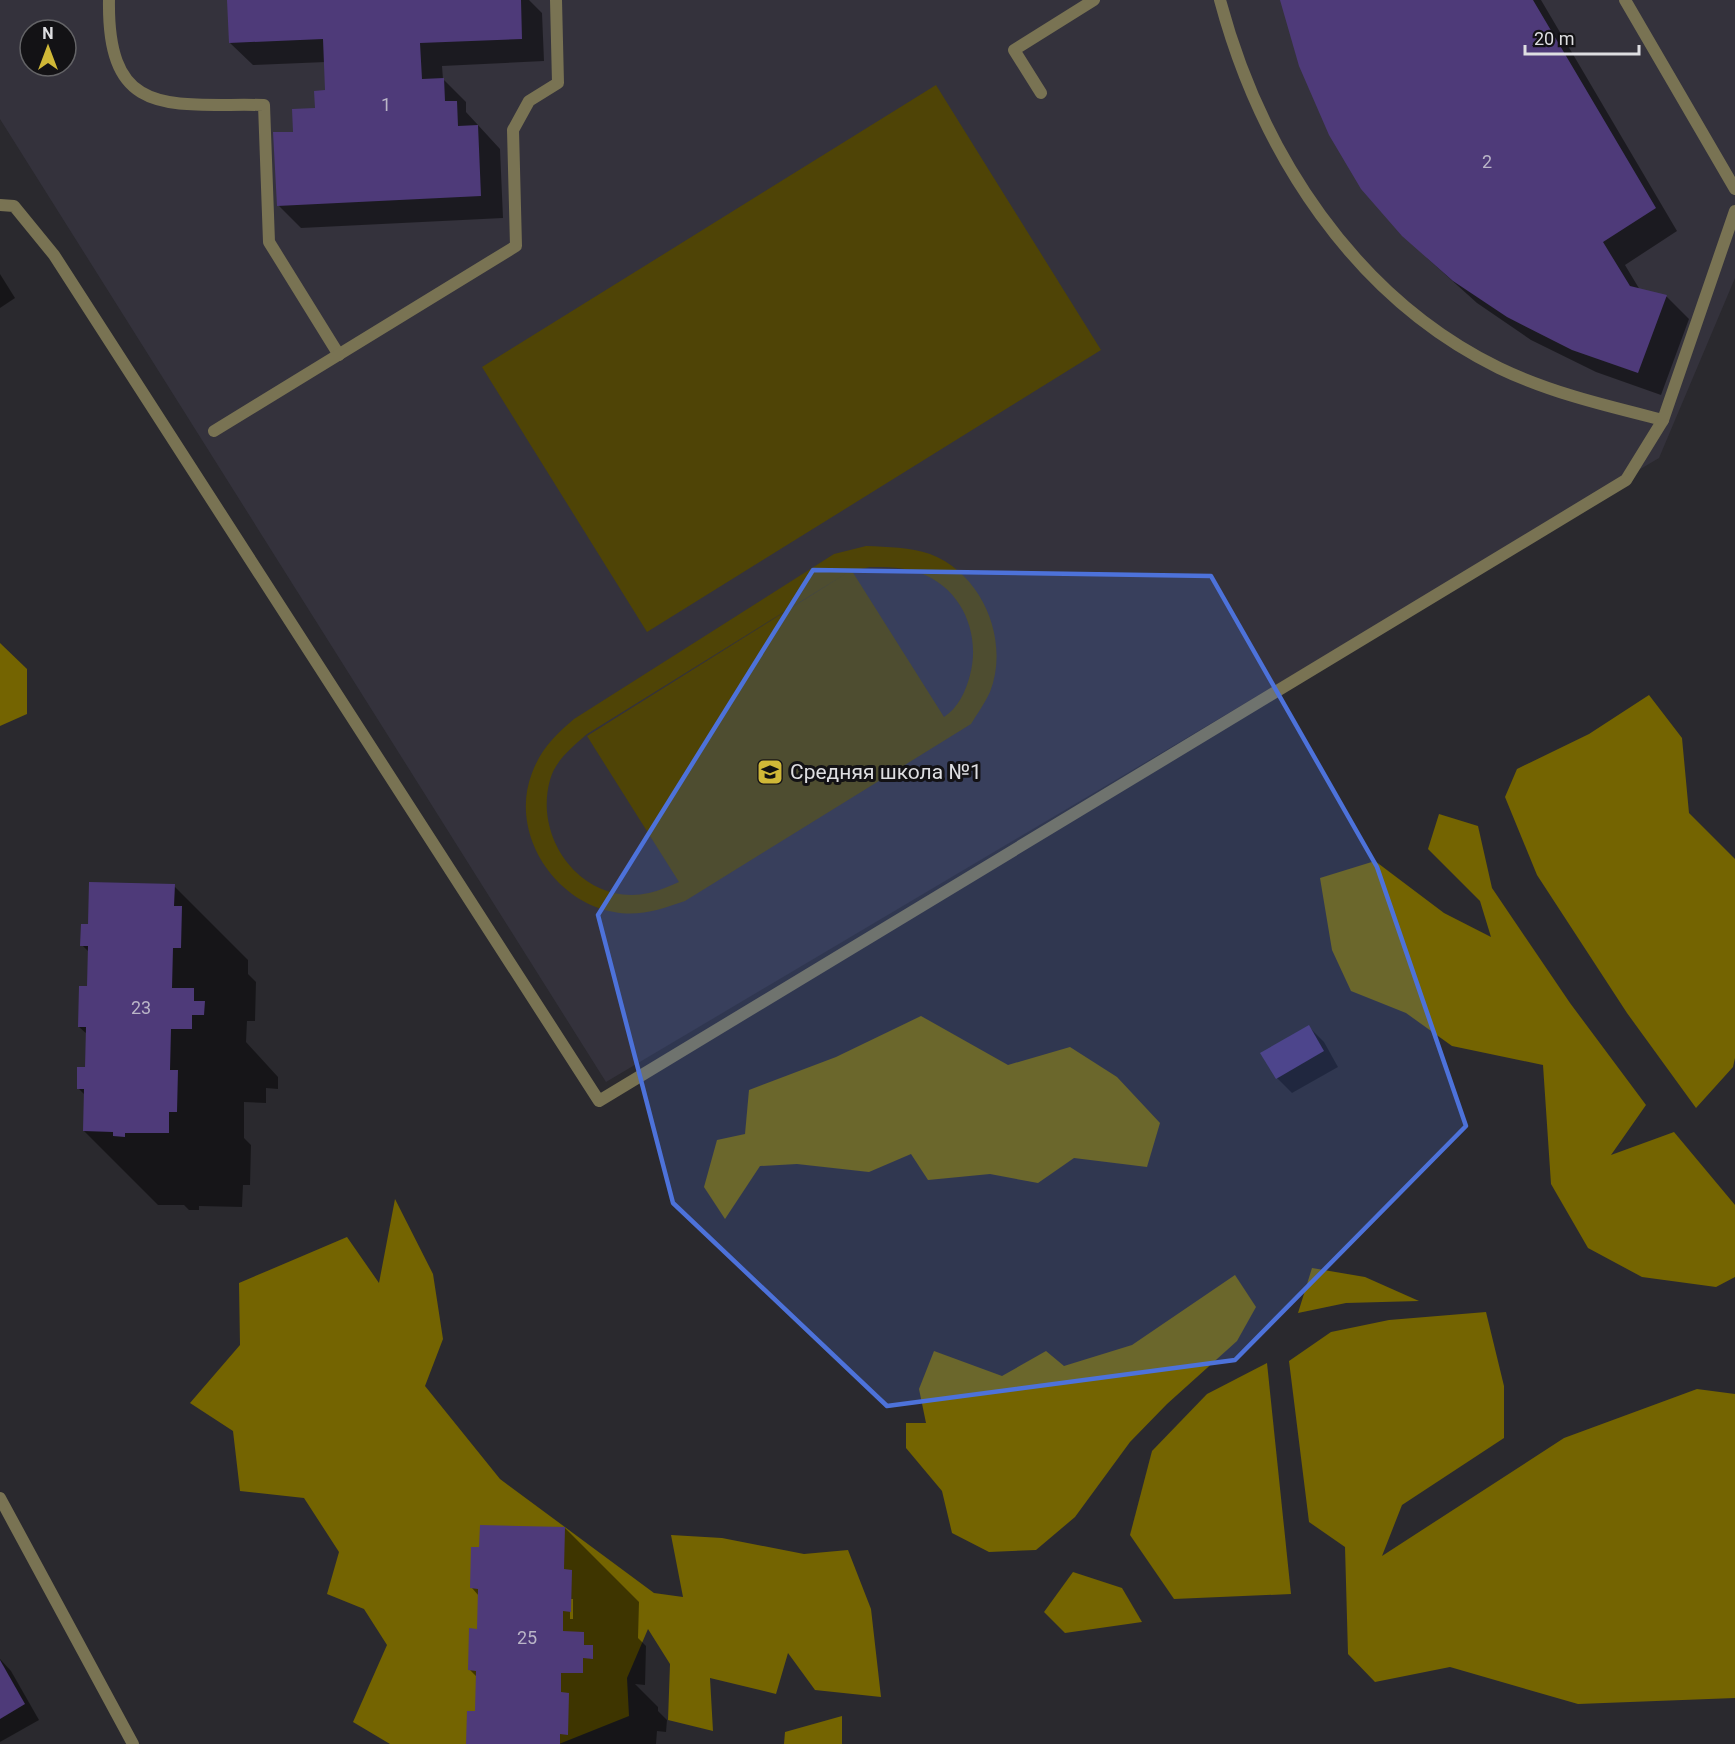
<svg xmlns="http://www.w3.org/2000/svg" width="1735" height="1744" font-family="Roboto,sans-serif">
<style>
.built{fill:#34323c;fill-rule:evenodd}
.green{fill:#4f4406;fill-rule:evenodd}
.forest{fill:#746401}
.shadow{fill:#0007;fill-rule:evenodd}
.building{fill:#4e3a79}
.lines{fill:none;stroke-linecap:round;stroke-linejoin:round}
.lane{stroke:#797353;stroke-width:12}
.marked{fill:#4d72da;fill-opacity:0.2;stroke:#4d72da;stroke-width:4.5;stroke-linejoin:round}
.labels{text-anchor:middle;stroke-width:6;stroke-linejoin:round;paint-order:stroke}
.number-label{font-size:18px;fill:#bab5c7}
.poi-label{font-size:21px;fill:#dedee1;stroke:#131215;text-anchor:start}
</style>
<rect width="100%" height="100%" fill="#2a292e"/>
<path class="built" d="M0 0H1735V278L1659 458 606 1082 0 119ZM30 30H66V66H30Z"/>
<g class="green">
<path d="M936 85 1101 350 647 632 482 367Z"/>
<path d="M866 546C888 547 910 547 930 554 983 574 1010 641 990 692 985 703 977 714 971 724L685 901C662 909 639 917 614 912 553 901 509 832 532 773 541 749 555 735 574 719L834 554ZM870 567C886 567 904 567 920 573 962 588 981 634 970 675 966 691 958 708 944 717L852 571ZM850 571 587 736 679 882C669 886 659 891 649 893 584 907 533 840 550 780 555 761 572 747 587 734Z"/>
</g>
<g class="forest">
<path d="M0 643 27 669V714L0 726Z"/>
<path d="M1649 695 1682 738 1689 813 1735 859V1058L1733 1067 1696 1108 1627 1013 1537 875 1505 797 1517 769 1589 734Z"/>
<path d="M1439 814 1478 826 1492 888 1570 1003 1646 1105 1611 1155 1674 1132 1735 1205V1277L1716 1287 1642 1277 1588 1248 1551 1184 1543 1065 1452 1046 1406 1013 1351 991 1332 950 1320 878 1375 861 1444 913 1491 937 1480 901 1428 849Z"/>
<path d="M921 1016 1008 1065 1070 1047 1117 1077 1160 1123 1147 1167 1074 1158 1038 1183 990 1174 928 1180 911 1154 869 1172 797 1164 760 1166 725 1219 704 1187 717 1140 745 1134 749 1090 836 1057Z"/>
<path d="M395 1199 433 1274 443 1339 425 1386 500 1479 654 1593 683 1597 671 1535 722 1538 804 1554 848 1550 871 1609 881 1697 815 1690 788 1653 776 1694 710 1678 713 1731 668 1720 670 1664 648 1629 627 1678 629 1716 559 1744H390L353 1722 387 1645 364 1609 327 1594 339 1552 304 1498 240 1491 233 1431 190 1403 240 1345 239 1283 347 1237 379 1283Z"/>
<path d="M1312 1268 1365 1277 1419 1301 1346 1303 1298 1313Z"/>
<path d="M1235 1275 1256 1307 1237 1341 1167 1404 1130 1442 1075 1517 1036 1550 989 1552 952 1533 942 1491 906 1448V1423H926L919 1389 934 1351 1002 1376 1046 1351 1064 1366 1132 1345Z"/>
<path d="M1486 1312 1504 1386V1438L1402 1505 1382 1556 1564 1438 1697 1389 1735 1394V1698L1578 1704 1450 1667 1375 1682 1348 1654 1345 1547 1309 1522 1289 1361 1331 1332 1389 1320Z"/>
<path d="M1267 1363 1291 1594 1174 1599 1130 1535 1152 1451 1207 1394Z"/>
<path d="M1073 1572 1122 1588 1142 1622 1065 1633 1044 1612Z"/>
<path d="M842 1716V1744H784L785 1732Z"/>
</g>
<g class="shadow">
<path d="M228 0H529L542 13 544 61 442 66 443 79 466 102V112L500 149 503 218 301 228 278 205 295 133 316 110 327 92 326 62 253 65 230 43Z"/>
<path d="M1281 0H1541L1677 231 1625 265 1640 290 1667 297 1689 319 1661 395 1596 372 1531 340 1477 303 1427 258Z"/>
<path d="M0 274 15 298 0 308Z"/>
<path d="M174 886 248 960V974L256 982 255 1021H247L246 1042 278 1077V1089L266 1088V1103L244 1102V1138L251 1145 250 1185H243L242 1207 199 1206V1210H189L184 1205H158L84 1131 85 1095 78 1088 86 1069 87 1034 79 1027 88 987 89 952 82 945 90 926Z"/>
<path d="M1309 1027 1324 1042 1338 1067 1292 1093 1277 1078Z"/>
<path d="M565 1528 639 1602 638 1638 646 1646 645 1685 635 1684 658 1707V1711L667 1720 666 1732 657 1731 656 1744H468L477 1712V1677L470 1670 479 1631V1596L472 1588 481 1549ZM570 1599H573V1619H570Z"/>
<path d="M0 1659 11 1671 39 1720 0 1742Z"/>
</g>
<g class="building">
<path d="M227 0H521L522 39 420 43 422 79 444 78 445 101H457L458 126 478 125 481 196 277 206 273 132H293L292 109 315 108 314 91 325 90 323 39 229 43Z"/>
<path d="M1280 0H1533L1656 208 1603 242 1630 286 1667 295 1638 373 1572 350 1507 317 1453 281 1402 236 1361 189 1329 135 1299 66Z"/>
<path d="M89 882 175 884 174 906H182L181 948H173L172 988H194V1001H205L204 1015H192V1029H171L170 1070H178L177 1112H169V1133H125V1137L113 1136V1132L83 1131 84 1089H77V1067H85L86 1027H78L79 986H87L88 946H80L81 924H88Z"/>
<path d="M1309 1025 1324 1051 1276 1079 1260 1053Z"/>
<path d="M480 1525 565 1527 564 1569 572 1570 571 1612 563 1611V1631L584 1632V1645H593V1659L583 1658V1673H561V1692L569 1693 568 1735 560 1734V1744H466L467 1711H475L476 1671 468 1670 469 1628 477 1629 478 1589 470 1588 471 1547H479Z"/>
<path d="M0 1660 25 1704 0 1719Z"/>
</g>
<g class="lines">
<g class="lane">
<path d="M109 0C107 121 171 103 264 105L269 242 339 355"/>
<path d="M1220 0C1261 153 1354 297 1499 368 1551 393 1607 406 1663 420"/>
<path d="M1625 0 1735 189"/>
<path d="M1041 93 1014 50 1094 0"/>
<path d="M0 205 14 206 54 255 599 1101 1626 480 1663 420 1735 211"/>
<path d="M214 431 516 246 513 130 529 101 558 83 556 0"/>
<path d="M0 1498 133 1744"/>
</g>
</g>
<path class="marked" d="M813 570 1211 576 1377 867 1466 1126 1235 1360 887 1406 673 1203 598 915Z"/>
<defs>
<g id="school-square" transform="scale(1.35)"><rect x="-9" y="-9" width="18" height="18" rx="4" fill="#d0b837" stroke="#131215"/><path d="M0-5L7-2L0 1L-7-2ZM-4 1L0 2.5L4 1V4Q0 6-4 4Z" fill="#111"/></g>
</defs>
<g fill-rule="evenodd">
<use href="#school-square" x="770" y="772"/>
</g>
<g class="labels">
<g class="number-label">
<text x="386" y="111">1</text>
<text x="1487" y="168">2</text>
<text x="141" y="1014">23</text>
<text x="527" y="1644">25</text>
</g>
<g class="poi-label">
<text x="790" y="779">Средняя школа №1</text>
</g>
</g>
<g transform="translate(48 48)"><circle r="28" fill="#131215" stroke="#646467" stroke-width="1.5"/>
<path d="M0-4.5L10 22L0 15L-10 22Z" fill="#d0b837"/>
<text y="-9" font-size="16" font-weight="bold" text-anchor="middle" fill="#dedee1">N</text>
</g>
<path d="M1525 45v9h114v-9" fill="none" stroke="#dedee1" stroke-width="3"/>
<text x="1534" y="45" font-size="18" fill="#dedee1" stroke="#131215" stroke-width="4.5" paint-order="stroke">20 m</text>
</svg>
